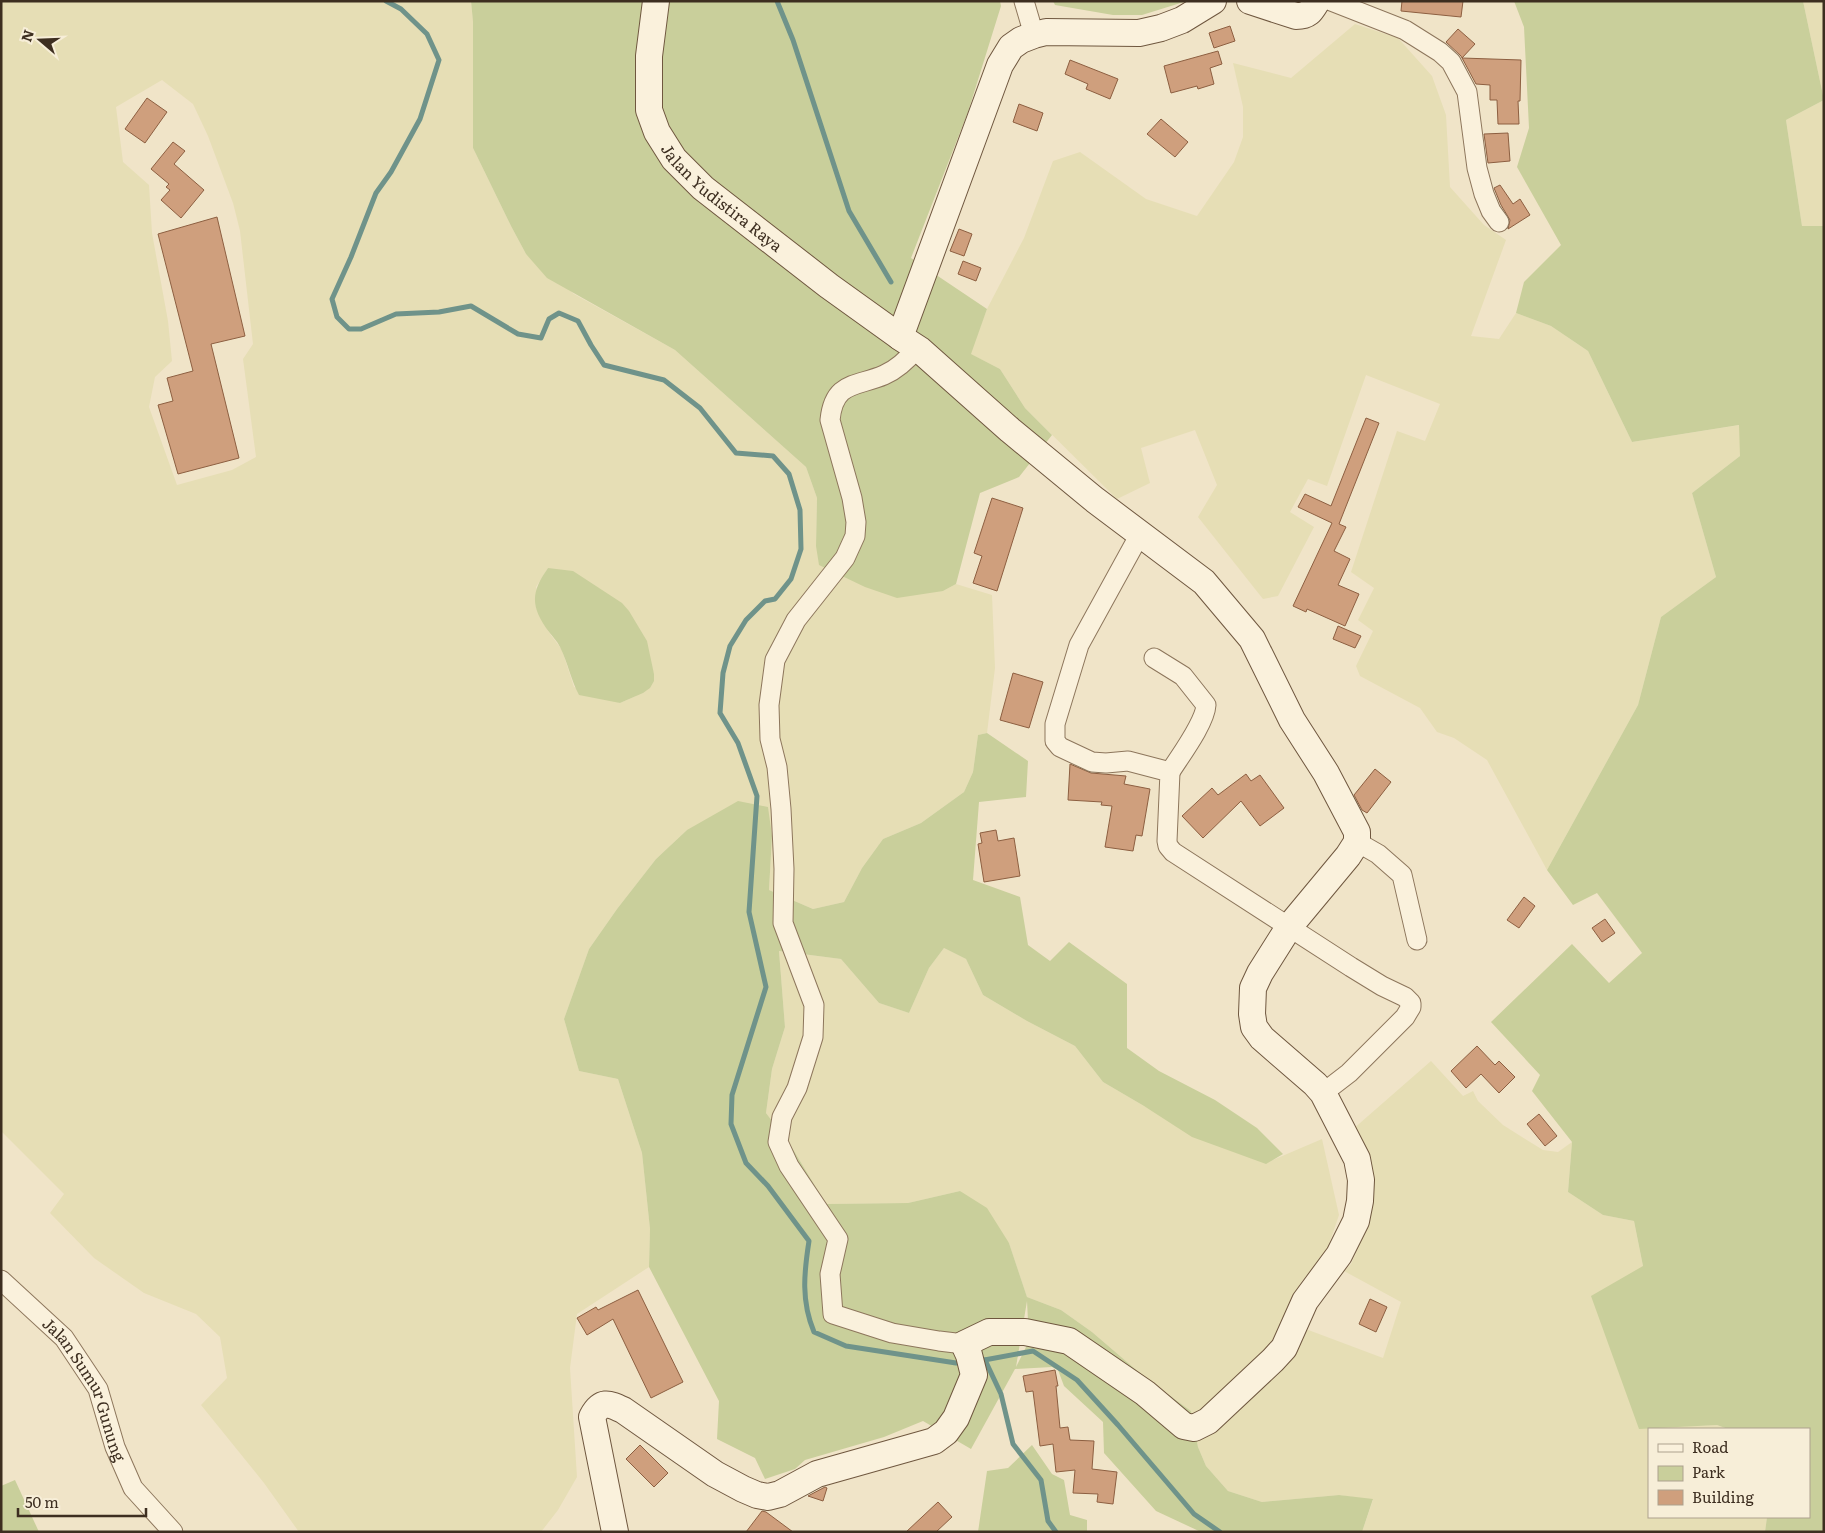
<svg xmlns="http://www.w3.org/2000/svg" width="1825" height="1533" font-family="Literata,serif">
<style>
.farmland{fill:#e6deb5;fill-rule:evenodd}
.green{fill:#c9cf9b;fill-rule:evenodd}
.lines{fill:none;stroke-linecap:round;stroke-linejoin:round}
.stream{stroke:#6f938a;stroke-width:5}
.building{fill:#cf9f7d;stroke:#8d5f41}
.street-casing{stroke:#8d765c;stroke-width:21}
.secondary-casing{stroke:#6f573f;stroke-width:28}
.street{stroke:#faf1dc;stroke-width:19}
.secondary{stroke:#faf1dc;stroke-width:26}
.labels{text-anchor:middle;stroke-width:4.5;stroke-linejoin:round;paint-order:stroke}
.street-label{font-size:16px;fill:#3d2e20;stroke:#f7eed8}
</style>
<rect width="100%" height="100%" fill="#f0e4c8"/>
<g class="farmland">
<path d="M1 1H471L473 22V148L511 226 526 254 574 294 675 350 806 467 817 498 816 546 943 591 956 584 992 595 995 668 987 733 978 735 973 772 964 792 921 823 883 839 862 868 844 902 813 909 769 890 772 836 687 830 656 859 617 909 589 949 564 1019 579 1071 618 1079 642 1153 650 1229 649 1267 577 1314 570 1368 577 1477 558 1510 541 1532H299L264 1483 201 1405 227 1378 220 1337 196 1314 144 1293 94 1258 50 1213 64 1194 1 1131ZM162 80 193 104 208 136 233 203 240 231 253 344 243 359 256 457 232 470 177 485 149 407 155 377 172 361 168 321 152 233 149 185 123 162 116 107ZM548 568 651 666 654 674 636 696 620 703 574 687 562 650 548 631 536 587Z"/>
<path d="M1803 1H1824V226H1802L1786 120 1824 100Z"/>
<path d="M1355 24 1398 38 1432 76 1446 115 1450 187 1484 225 1506 240 1471 336 1499 339 1516 313 1551 326 1588 351 1632 442 1740 425V456L1692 493 1716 577 1661 617 1638 705 1547 870 1487 760 1454 738 1437 732 1420 708 1360 676 1356 666 1373 631 1358 620 1374 588 1351 572 1397 431 1425 441 1440 404 1366 375 1327 486 1308 479 1290 512 1314 527 1278 596 1263 599 1198 517 1217 485 1195 430 1141 448 1150 483 1117 499 1025 408 1000 369 970 354 987 309 1024 238 1053 161 1080 152 1146 199 1197 216 1234 162 1243 137V107L1233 63 1291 78Z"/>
<path d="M944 948 966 959 983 995 1027 1021 1075 1046 1103 1082 1144 1106 1266 1163 1322 1139 1339 1215 1327 1250 1302 1281 1288 1308 1303 1328 1383 1358 1401 1302 1344 1271 1351 1264 1370 1220 1373 1173 1352 1130 1431 1061 1463 1096 1473 1091 1478 1101 1503 1125 1543 1150 1558 1152 1572 1142 1568 1192 1603 1215 1634 1221 1643 1266 1639 1428 1717 1425 1728 1429H1649V1517H1767L1765 1532H1362L1373 1500 1339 1495 1262 1502 1228 1491 1206 1466 1198 1447 1191 1411 1148 1380 1092 1332 1061 1310 1027 1297 1009 1243 960 1191 908 1203 826 1204 791 1146 766 1113 772 1069 785 1027 779 951 841 959 879 1003 909 1013 929 968Z"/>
</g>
<g class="green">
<path d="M471 1H1000L1001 6 968 112 911 258 987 309 971 354 1000 369 1025 408 1052 435 1019 477 980 493 956 584 943 591 897 598 865 587 819 565 816 546 817 498 806 467 675 350 547 278 526 254 511 226 473 148V22Z"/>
<path d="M1053 1H1187L1142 15H1113L1055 5Z"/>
<path d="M1514 1H1803L1824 100 1786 120 1802 226H1824V1532H1765L1767 1517H1809V1429H1728L1717 1425 1639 1429 1591 1296 1643 1266 1634 1221 1603 1215 1568 1192 1572 1142 1532 1091 1540 1075 1491 1022 1572 944 1609 983 1642 953 1597 893 1573 905 1547 870 1638 705 1661 617 1716 577 1692 493 1740 456 1739 425 1632 442 1588 351 1551 326 1516 313 1524 282 1561 245 1517 167 1529 128 1524 27Z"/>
<path d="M548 568 573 571 622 603 629 611 647 641 654 674V681L650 688 643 693 620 703 579 695C571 680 568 663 560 647 557 641 553 637 549 632 530 606 531 592 548 568Z"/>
<path d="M987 733 1028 761 1026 797 979 802 973 880 1020 897 1028 945 1050 961 1069 942 1127 984V1048L1159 1071 1215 1100 1257 1128 1283 1154 1266 1164 1192 1137 1144 1106 1103 1082 1075 1046 1027 1021 983 995 966 959 944 948 929 968 909 1013 879 1003 841 959 779 951 785 1027 772 1069 766 1113 791 1146 826 1204 908 1203 960 1191 987 1208 1009 1243 1027 1297 1061 1310 1092 1332 1148 1380 1191 1411 1198 1447 1206 1466 1228 1491 1262 1502 1339 1495 1373 1499 1362 1532H1201L1156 1511 1104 1453 1103 1422 1064 1386 1058 1370 1052 1367 1015 1369 971 1449 923 1421 884 1437 805 1460 795 1469 765 1479 755 1458 717 1439 719 1401 649 1267 650 1229 642 1153 618 1079 579 1071 564 1019 589 949 617 909 656 859 687 830 738 801 768 807 772 836 769 890 813 909 844 902 862 868 883 839 921 823 964 792 973 772 978 735ZM1027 1301 1029 1341 1016 1367Z"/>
<path d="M1032 1445 1052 1474 1064 1480 1070 1515 1087 1520V1532H978L987 1471 1008 1468Z"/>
<path d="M15 1480 39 1532H1V1486Z"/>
</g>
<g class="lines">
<g class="stream">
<path d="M386 1 401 9 427 34 439 60 420 119 391 172 376 193 351 257 332 299 337 317 349 329H361L396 314 439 312 471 306 518 334 541 338 549 319 559 313 578 321 591 345 604 365 664 380 700 408 736 453 773 456 789 474 800 510 801 549 791 579 775 599 765 601 746 620 730 646 723 673 720 713 738 743 757 796 749 912 766 987 732 1095 731 1124 746 1163 768 1186 809 1241C804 1273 801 1301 814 1332L846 1346 956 1363H963"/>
<path d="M777 1 793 40 849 211 891 282"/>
<path d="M985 1360 1001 1394 1013 1444 1041 1480 1048 1521 1056 1532"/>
<path d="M979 1361 1033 1351 1077 1380 1118 1425 1194 1514 1220 1532"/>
</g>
</g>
<g class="building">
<path d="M1402 1H1463L1461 17 1401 11Z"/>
<path d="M1230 26 1235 41 1214 48 1209 33Z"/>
<path d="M1458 29 1475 44 1462 58 1521 60 1520 101H1518L1519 124H1498L1497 100H1490V85L1476 84 1461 56 1446 42Z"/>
<path d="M1218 51 1222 64 1210 68 1214 84 1198 89 1197 86 1171 93 1164 66Z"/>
<path d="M1070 60 1118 79 1110 99 1086 89 1088 84 1065 74Z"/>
<path d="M147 98 167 112 145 143 125 129Z"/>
<path d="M1019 104 1043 113 1037 131 1013 122Z"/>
<path d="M1161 119 1188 142 1175 157 1147 134Z"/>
<path d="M1508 133 1510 161 1488 163 1484 134Z"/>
<path d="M173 142 185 151 174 164 204 190 181 218 161 200 170 190 166 187 169 184 151 169Z"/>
<path d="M1500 185 1513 204 1520 199 1530 215 1508 229 1510 220 1501 205 1494 188Z"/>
<path d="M217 217 245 336 211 344 239 458 178 474 158 405 173 401 167 378 193 371 158 234Z"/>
<path d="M959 229 972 234 964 256 950 251Z"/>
<path d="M963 261 981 268 976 281 958 274Z"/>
<path d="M1366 418 1379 423 1339 524 1346 527 1334 551 1350 559 1338 585 1359 594 1345 626 1307 609 1306 612 1293 606 1332 523 1298 507 1305 494 1331 506Z"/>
<path d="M992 498 1023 508 997 591 973 583 982 556 974 553Z"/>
<path d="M1338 626 1361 636 1355 648 1333 639Z"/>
<path d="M1013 673 1043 682 1029 728 1000 720Z"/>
<path d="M1070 764 1091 773 1126 776 1124 784 1150 789 1142 836 1136 835 1133 851 1105 847 1112 806 1101 805 1102 802 1068 800Z"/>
<path d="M1375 769 1391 782 1367 813 1362 810 1354 795Z"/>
<path d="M1246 774 1251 781 1260 775 1284 808 1260 826 1241 801 1203 838 1182 816 1212 788 1218 795Z"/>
<path d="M996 830 998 841 1014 838 1020 876 984 882 978 844 982 843 980 833Z"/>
<path d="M1524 897 1535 906 1519 928 1507 920Z"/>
<path d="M1605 919 1615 933 1602 942 1592 928Z"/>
<path d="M1477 1046 1495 1065 1499 1061 1515 1077 1499 1093 1481 1074 1466 1088 1451 1071Z"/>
<path d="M1539 1114 1557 1136 1545 1146 1527 1124Z"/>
<path d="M638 1290 683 1382 651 1398 613 1319 587 1335 577 1318 596 1307 598 1310Z"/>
<path d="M1370 1299 1387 1307 1376 1332 1359 1324Z"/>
<path d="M1055 1370 1058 1386H1056L1060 1428 1068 1427 1070 1440 1094 1441 1092 1469 1117 1472 1113 1504 1097 1502 1098 1494 1073 1493 1075 1470 1056 1472 1053 1444 1040 1446 1033 1391 1026 1392 1023 1376Z"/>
<path d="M640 1445 668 1473 654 1487 626 1459Z"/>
<path d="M825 1487 827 1488 823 1501 808 1496Z"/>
<path d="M938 1502 952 1517 936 1532H906Z"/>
<path d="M762 1511 766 1512 793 1532H746Z"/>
</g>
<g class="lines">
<g class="street-casing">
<g id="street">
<path d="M1024 1 1034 35"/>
<path d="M1331 1 1405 30 1440 52 1451 62 1467 92 1477 168 1484 194 1491 211 1499 222"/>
<path d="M917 348C908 359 898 369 884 375 856 387 834 381 830 420L852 498 856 522 855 536 845 558 796 620 775 660 769 705 770 739 777 767 781 809 784 869 783 923 814 1005 813 1037 797 1088 782 1117 778 1142 789 1166 838 1239 830 1274 833 1314 892 1333 939 1341 964 1344"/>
<path d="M1140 534 1079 645 1055 724V741L1060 747 1092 762 1106 763 1128 761 1170 772 1167 841 1168 846 1173 852 1351 967 1382 986 1405 997 1411 1003V1007L1405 1017 1349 1073 1323 1093"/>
<path d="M1154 658 1183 676 1206 705C1205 723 1180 756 1170 772"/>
<path d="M1357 842 1378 854 1402 875 1417 940"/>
<path id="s1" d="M1 1280 64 1338 98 1389 115 1447 133 1488 173 1532"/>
</g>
</g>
<g class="secondary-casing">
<g id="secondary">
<path id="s2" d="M656 1 649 56V110L657 132 674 159 703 188 829 286 900 337"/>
<path d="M1250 1 1296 16C1309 16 1311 11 1317 1"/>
<path d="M615 1532 592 1417C601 1400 608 1403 623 1410L715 1474 743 1489 757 1495 768 1497 780 1494 817 1474 934 1441 946 1432 956 1418 974 1375 969 1355 964 1344 989 1332H1025L1069 1341 1145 1393 1184 1426 1194 1428 1208 1421 1273 1360 1284 1348 1305 1301 1339 1255 1356 1221 1360 1201 1361 1180 1357 1159 1323 1093 1315 1084 1262 1038 1254 1027 1252 1014 1253 988 1260 973 1289 927 1348 856 1357 842V832L1326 773 1292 720 1252 639 1204 582 1095 500 1010 430 920 350 900 337 1000 65 1011 47 1021 40 1034 35 1046 32 1139 33 1161 28 1182 20 1213 1"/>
</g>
</g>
<use href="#street" class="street"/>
<use href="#secondary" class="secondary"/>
</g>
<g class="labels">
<g class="street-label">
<text dy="6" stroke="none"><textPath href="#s2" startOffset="226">Jalan Yudistira Raya</textPath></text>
<text dy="6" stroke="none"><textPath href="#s1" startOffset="141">Jalan Sumur Gunung</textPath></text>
</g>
</g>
<rect width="1825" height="1533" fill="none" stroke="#3d2e20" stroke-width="5"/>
<rect x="1648" y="1428" width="162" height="90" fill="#f7eed8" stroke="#ada18e"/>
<rect x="1658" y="1444" width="25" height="8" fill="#faf1dc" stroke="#ada18e"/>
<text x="1692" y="1453" font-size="15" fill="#3d2e20">Road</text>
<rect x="1658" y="1466" width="25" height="15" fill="#c9cf9b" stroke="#ada18e"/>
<text x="1692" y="1478" font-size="15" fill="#3d2e20">Park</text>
<rect x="1658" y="1490" width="25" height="15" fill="#cf9f7d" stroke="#ada18e"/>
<text x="1692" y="1503" font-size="15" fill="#3d2e20">Building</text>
<g transform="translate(40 40) rotate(289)" stroke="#f7eed8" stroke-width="4" paint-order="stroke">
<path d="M0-4L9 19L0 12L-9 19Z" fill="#3d2e20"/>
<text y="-8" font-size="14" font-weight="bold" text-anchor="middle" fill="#3d2e20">N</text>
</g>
<path d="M18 1508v8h128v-8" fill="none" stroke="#3d2e20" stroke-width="2.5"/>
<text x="25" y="1508" font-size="15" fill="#3d2e20" stroke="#f7eed8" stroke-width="4" paint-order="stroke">50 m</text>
</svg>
